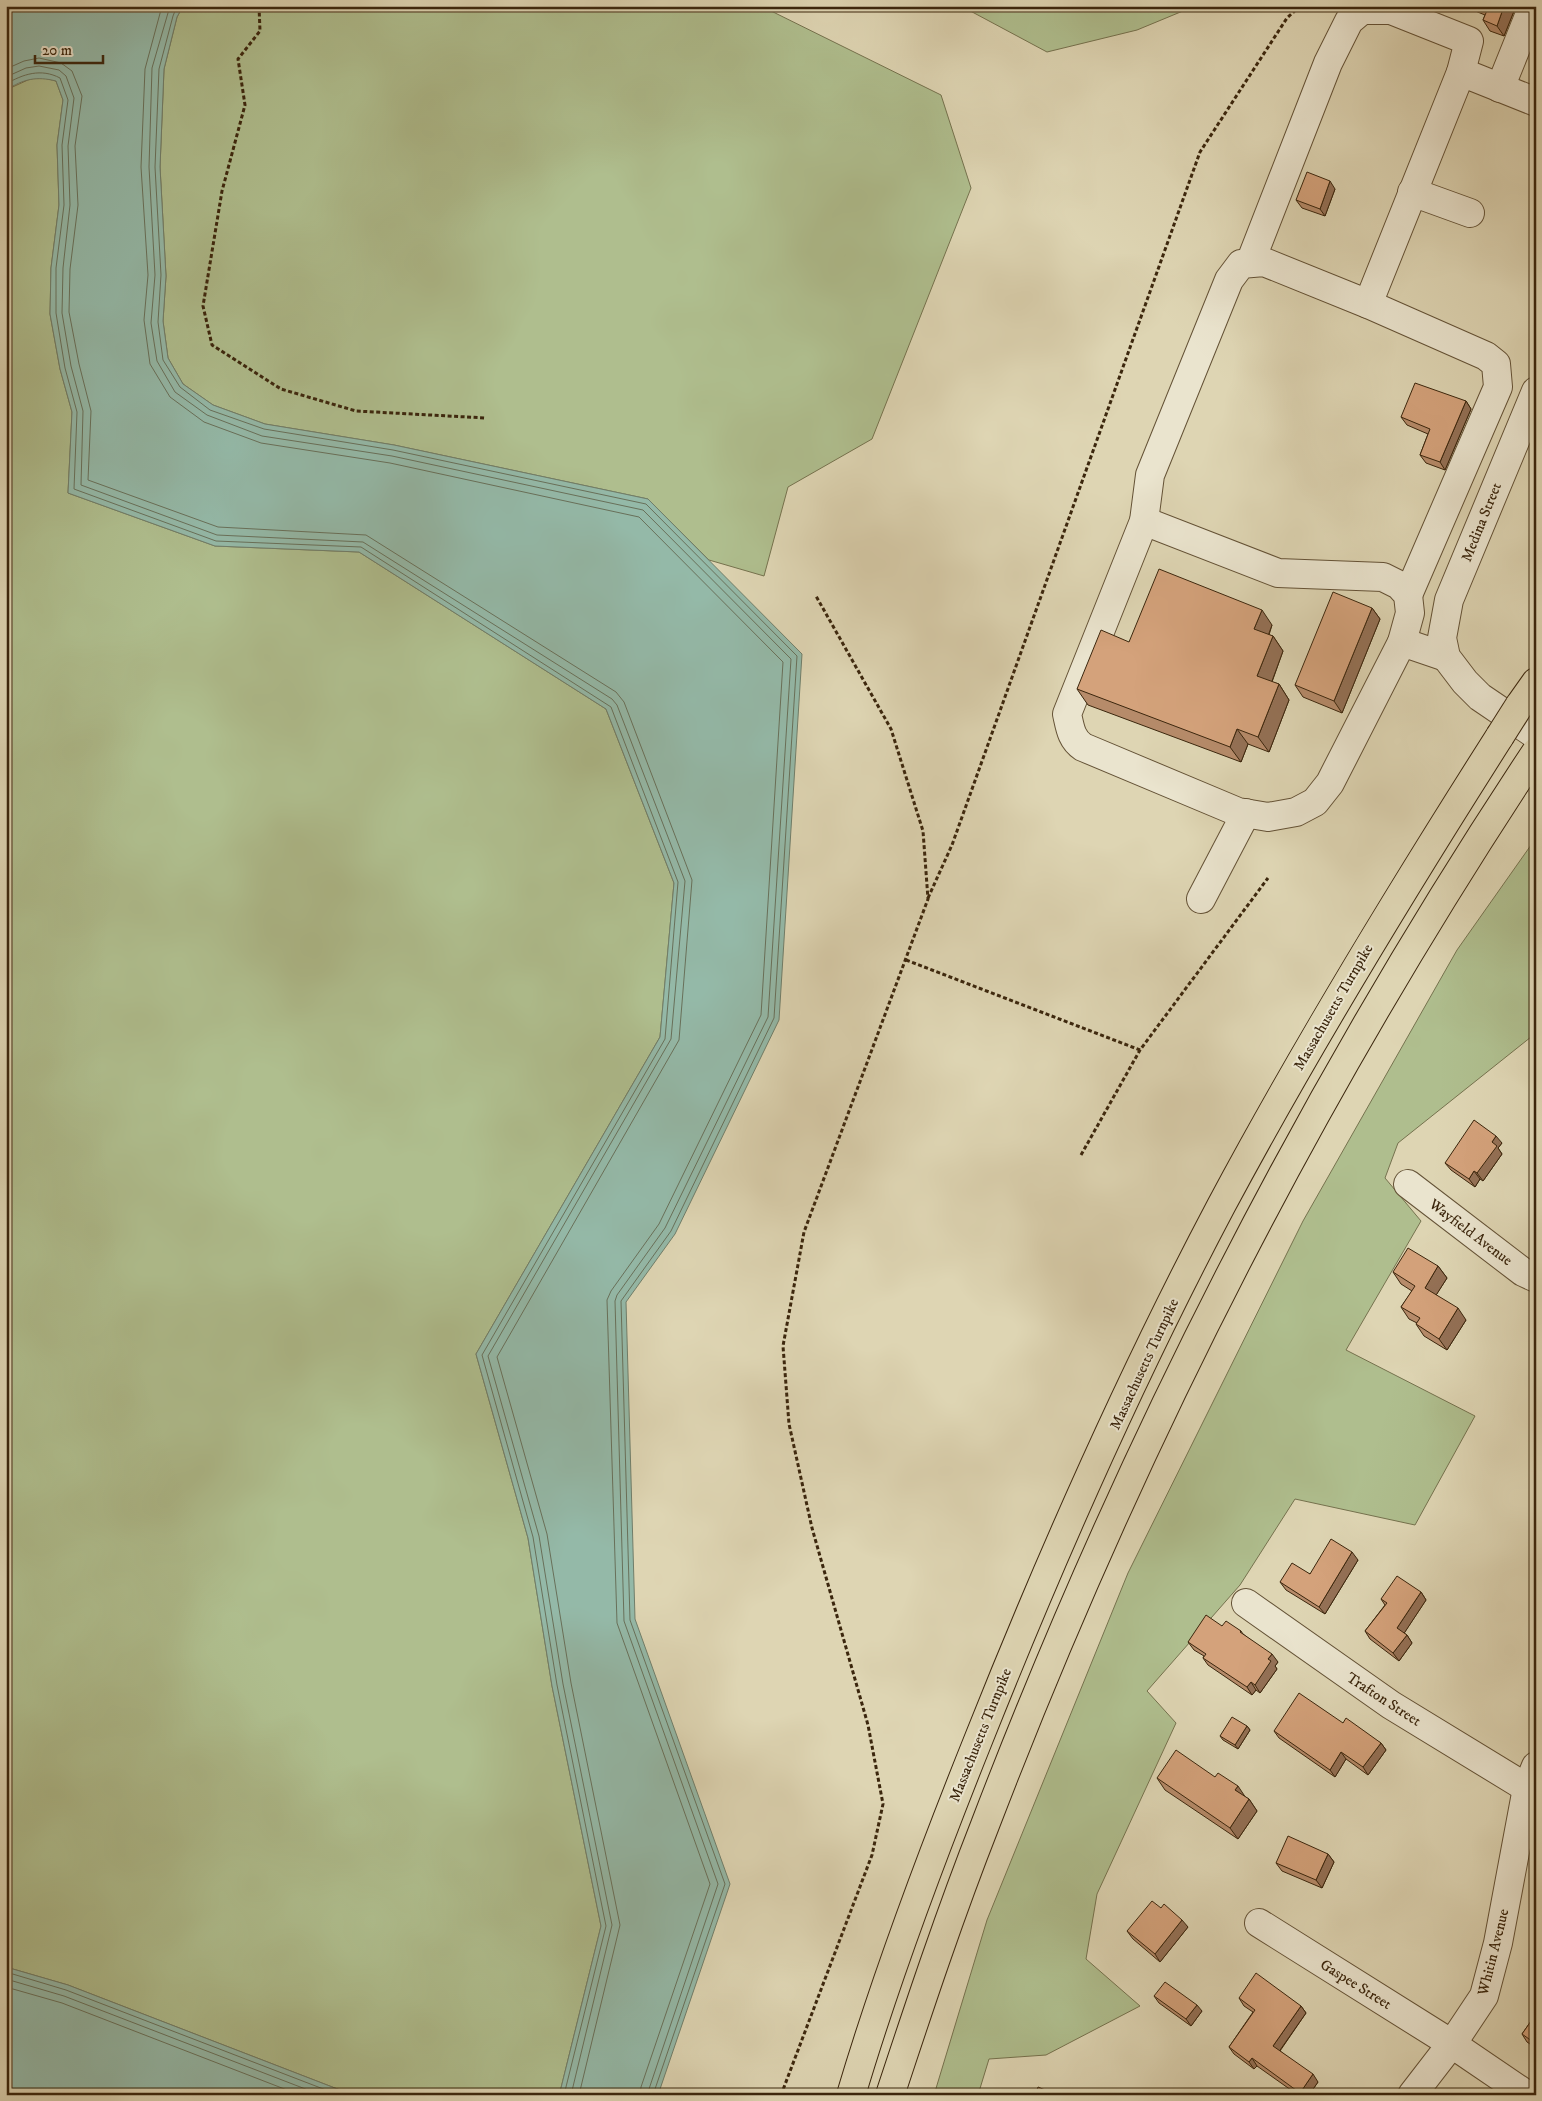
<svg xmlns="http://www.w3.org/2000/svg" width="1542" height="2101" font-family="'IM FELL DW Pica',serif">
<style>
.green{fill:#afbe8e;stroke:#75724e}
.water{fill:#94b9a8;stroke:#707e6a}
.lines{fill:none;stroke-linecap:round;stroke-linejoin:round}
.shore{stroke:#68705a;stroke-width:1}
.minor-casing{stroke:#645236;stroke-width:30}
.highway-casing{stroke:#3b260d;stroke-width:30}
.path{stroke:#3b260d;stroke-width:3;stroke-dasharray:4 2.5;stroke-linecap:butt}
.minor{stroke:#eae4ce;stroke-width:28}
.highway{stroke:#ded5b3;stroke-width:28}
.highway-bridge-casing{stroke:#3b260d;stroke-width:30;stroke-linecap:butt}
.highway-bridge{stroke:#ded5b3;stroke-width:28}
.wall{fill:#b68b6a;stroke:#3b260d}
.shaded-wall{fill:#947156;stroke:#3b260d}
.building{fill:#d4a27b;stroke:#3b260d}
.labels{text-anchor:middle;stroke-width:4;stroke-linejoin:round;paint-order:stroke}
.street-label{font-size:15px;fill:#3b260d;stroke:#eae4ce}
</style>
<rect width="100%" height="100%" fill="#ded5b3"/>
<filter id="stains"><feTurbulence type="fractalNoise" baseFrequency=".004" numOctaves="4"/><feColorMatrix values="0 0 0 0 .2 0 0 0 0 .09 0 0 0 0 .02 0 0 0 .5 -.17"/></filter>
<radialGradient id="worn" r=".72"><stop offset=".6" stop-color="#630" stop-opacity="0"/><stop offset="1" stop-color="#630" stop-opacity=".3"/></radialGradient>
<g class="green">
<path d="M183 6H761L941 95 971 188 872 439 788 487 764 576 709 560 648 499 394 445 265 424 213 405 183 384 168 358 163 321 166 276 160 167 164 69 177 17Z"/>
<path d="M961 6H1195L1137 30 1047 52Z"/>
<path d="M41 77 56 81 63 100 57 145 59 205 51 268 50 314 60 369 72 412 68 493 215 546 359 552 606 709 674 883 660 1037 476 1354 528 1538 552 1686 601 1926 560 2092 553 2095H353L68 1985 6 1967V90L30 79Z"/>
<path d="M1536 838V1033L1398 1143 1385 1178 1421 1221 1346 1350 1475 1416 1415 1525 1295 1499 1240 1585 1147 1691 1176 1723 1097 1894 1086 1959 1140 2006 1046 2055 989 2059 978 2095H934L987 1920 1128 1573 1303 1221 1457 950Z"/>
</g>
<g class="water">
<path d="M6 6H183L177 17 164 69 160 167 166 276 163 321 168 358 183 384 213 405 265 424 394 445 648 499 802 654 779 1020 675 1234 626 1302 635 1619 730 1884 658 2095H553L560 2092 601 1926 552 1686 528 1538 476 1354 660 1037 674 883 606 709 359 552 215 546 68 493 72 412 60 369 50 314 51 268 59 205 57 145 63 100 56 81C36 76 24 79 6 90Z"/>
<path d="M6 1967 68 1985 353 2095H6Z"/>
</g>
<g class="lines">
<g class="shore">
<path d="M162 6 145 69 141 167 148 275 144 320 150 364 170 397 204 422 261 443 390 463 639 517 783 662 761 1015 659 1224 611 1291 607 1300 617 1623 710 1884 641 2087 640 2095"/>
<path d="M170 6 152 68 149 167 155 275 151 323 157 361 175 392 207 415 262 436 392 456 643 510 791 659 768 1017 665 1228 617 1295 615 1301 624 1621 718 1884 647 2095"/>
<path d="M177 6 173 16 159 69 155 167 161 275 158 322 163 360 180 387 210 410 264 429 393 450 646 504 797 656 774 1018 671 1231 621 1301 630 1620 725 1884 653 2095"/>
<path d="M6 69 24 61 39 58 61 63 72 71 82 96 75 146 78 205 70 269 69 312 79 364 91 411 88 480 218 527 366 535 616 692 624 702 692 880 679 1040 497 1357 547 1534 571 1683 620 1925 579 2095"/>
<path d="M6 77 26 68 39 66 59 70 66 76 74 98 68 146 70 205 63 268 62 313 71 366 83 411 81 485 217 535 363 542 612 699 617 705 685 881 671 1039 488 1356 539 1536 563 1684 612 1925 571 2095"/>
<path d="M6 84C23 74 41 68 60 78L68 100 62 145 64 205 56 268V313L65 368 77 412 74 489 216 541 361 547 611 707 678 882 665 1039 482 1355 533 1537 557 1685 606 1926 564 2095"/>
<path d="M6 1972 66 1990 339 2095"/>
<path d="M6 1979 64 1996 321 2095"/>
<path d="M6 1987 62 2003 300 2095"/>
</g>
<g class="minor-casing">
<g id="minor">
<path d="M1500 88 1533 6"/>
<path d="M1412 192 1470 213"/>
<path d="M1250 263 1328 63 1349 21 1362 10H1391L1469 41 1461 72"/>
<path d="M1368 304 1264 262 1241 264 1229 280 1150 475 1144 521 1067 714C1070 727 1071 739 1083 747L1238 812 1268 817 1296 812 1315 802 1330 783 1402 642 1446 657"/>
<path d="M1536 391 1449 600 1442 638 1446 657 1465 682 1480 697 1536 735"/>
<path d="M1144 521 1278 573 1383 577 1399 585 1408 595 1410 613 1402 642"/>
<path d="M1408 595 1498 387 1496 364 1486 356 1368 304 1461 72 1536 102"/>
<path d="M1201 899 1246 813"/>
<path d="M1408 1184 1523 1272 1536 1278"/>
<path d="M1246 1603 1391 1705 1527 1788"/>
<path d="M1259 1923 1452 2044 1527 2095"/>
<path d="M1412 2095 1456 2038 1484 1996 1498 1943 1527 1788 1536 1766"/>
</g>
</g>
<g class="highway-casing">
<g id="highway">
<path d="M1519 706 1536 682"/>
<path d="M851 2095C887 1974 932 1855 979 1738 1051 1557 1130 1378 1221 1206 1307 1045 1402 890 1500 736"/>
<path d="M890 2095C920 2004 950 1914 985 1825 1129 1449 1313 1088 1536 752"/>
</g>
</g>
<g class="path">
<path d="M259 6 260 31 238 59 245 105 222 191 203 306 212 345 281 389 356 411 486 418"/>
<path d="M928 898 952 845 1200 152 1287 18 1300 6"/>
<path d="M906 960 1140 1050"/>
<path d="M1081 1155 1140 1050 1268 878"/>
<path d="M781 2095 872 1855 883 1804 868 1725 812 1528 789 1424 783 1346 804 1232 928 899 923 831 891 729 816 596"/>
</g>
<use href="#minor" class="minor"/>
<use href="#highway" class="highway"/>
<g class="highway-bridge-casing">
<path id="highway-bridge" d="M1500 736 1519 706"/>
</g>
<use href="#highway-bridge" class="highway-bridge"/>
</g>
<g class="wall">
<path d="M1463 6H1516L1504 36 1490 31 1483 20 1485 15Z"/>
<path d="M1335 189 1325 216 1302 208 1296 200Z"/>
<path d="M1466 401 1471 409 1445 470 1426 463 1420 455 1428 434 1407 425 1401 417Z"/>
<path d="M1372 608 1380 619 1342 713 1303 697 1295 685Z"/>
<path d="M1272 625 1269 635 1273 636 1283 651 1272 682 1279 684 1289 700 1269 752 1248 744 1241 762 1088 705 1077 689 1129 642Z"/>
<path d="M1502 1143 1498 1148 1502 1154 1483 1181 1480 1179 1475 1187 1451 1170 1445 1163Z"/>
<path d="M1438 1266 1447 1278 1436 1295 1466 1320 1447 1350 1424 1336 1416 1324 1417 1323 1409 1319 1401 1307 1412 1291 1401 1284 1393 1272Z"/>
<path d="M1358 1560 1325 1614 1286 1590 1280 1582Z"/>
<path d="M1421 1592 1426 1600 1404 1633 1407 1635 1412 1643 1399 1661 1370 1639 1365 1631 1385 1605 1381 1599Z"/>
<path d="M1222 1626 1241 1631 1243 1634 1278 1662 1275 1666 1277 1669 1260 1693 1256 1690 1252 1695 1208 1665 1203 1658 1204 1656 1194 1650 1188 1642Z"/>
<path d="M1343 1723 1381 1743 1386 1750 1368 1775 1346 1759 1335 1777 1279 1738 1274 1731Z"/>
<path d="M1247 1726 1250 1730 1238 1749 1223 1740 1220 1736Z"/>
<path d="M1157 1778 1245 1797 1249 1799 1257 1811 1238 1839 1165 1790Z"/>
<path d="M1328 1854 1334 1862 1322 1888 1282 1871 1276 1863Z"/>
<path d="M1161 1908 1188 1927 1160 1962 1133 1939 1127 1931Z"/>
<path d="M1154 1996 1202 2011 1191 2026 1159 2003Z"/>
<path d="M1239 1998 1301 2006 1306 2013 1280 2051 1318 2082 1309 2095H1298L1257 2066 1254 2069 1234 2054 1229 2047 1253 2012 1244 2006Z"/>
<path d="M1536 2014V2048L1527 2042 1522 2034Z"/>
</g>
<g class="shaded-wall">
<path d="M1504 6H1516L1504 36 1497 26Z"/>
<path d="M1330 181 1335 189 1325 216 1320 209Z"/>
<path d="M1466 401 1471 409 1445 470 1440 462Z"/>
<path d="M1372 608 1380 619 1342 713 1334 701Z"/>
<path d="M1262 610 1272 625 1265 644 1254 629Z"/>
<path d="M1273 636 1283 651 1268 692 1257 676Z"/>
<path d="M1279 684 1289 700 1269 752 1258 737Z"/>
<path d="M1237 729 1248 744 1241 762 1230 747Z"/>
<path d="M1496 1136 1502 1143 1498 1148 1502 1154 1483 1181 1477 1173 1492 1142Z"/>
<path d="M1474 1171 1480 1179 1475 1187 1469 1179Z"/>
<path d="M1438 1266 1447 1278 1433 1300 1425 1288Z"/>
<path d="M1458 1308 1466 1320 1447 1350 1439 1339Z"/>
<path d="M1352 1552 1358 1560 1325 1614 1319 1607Z"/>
<path d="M1421 1592 1426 1600 1403 1635 1397 1628Z"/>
<path d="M1407 1635 1412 1643 1399 1661 1393 1653Z"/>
<path d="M1272 1654 1278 1662 1275 1666 1277 1669 1260 1693 1255 1685 1268 1659Z"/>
<path d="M1251 1682 1256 1690 1252 1695 1247 1687Z"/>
<path d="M1247 1726 1250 1730 1238 1749 1235 1745Z"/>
<path d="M1381 1743 1386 1750 1368 1775 1363 1767Z"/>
<path d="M1341 1752 1346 1759 1335 1777 1330 1770Z"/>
<path d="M1238 1786 1246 1798 1235 1790Z"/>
<path d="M1249 1799 1257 1811 1238 1839 1230 1828Z"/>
<path d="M1328 1854 1334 1862 1322 1888 1316 1880Z"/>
<path d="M1182 1920 1188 1927 1160 1962 1155 1954Z"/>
<path d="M1197 2005 1202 2011 1191 2026 1186 2019Z"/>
<path d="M1301 2006 1306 2013 1278 2053 1273 2046Z"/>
<path d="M1252 2058 1257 2066 1254 2069 1249 2062Z"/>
<path d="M1313 2074 1318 2082 1309 2095H1302L1300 2093Z"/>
</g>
<g class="building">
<path d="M1482 6H1504L1497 26 1483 20 1488 8Z"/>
<path d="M1307 172 1330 181 1320 209 1296 200Z"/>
<path d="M1415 383 1466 401 1440 462 1420 455 1430 429 1401 417Z"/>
<path d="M1159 569 1262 610 1254 629 1273 636 1257 676 1279 684 1258 737 1237 729 1230 747 1077 689 1101 630 1129 642Z"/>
<path d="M1333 592 1372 608 1334 701 1295 685Z"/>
<path d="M1474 1120 1496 1136 1492 1142 1497 1146 1477 1173 1474 1171 1469 1179 1445 1163Z"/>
<path d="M1408 1248 1438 1266 1425 1288 1458 1308 1439 1339 1416 1324 1420 1318 1401 1307 1415 1286 1393 1272Z"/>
<path d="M1331 1539 1352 1552 1319 1607 1280 1582 1292 1563 1310 1574Z"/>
<path d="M1397 1576 1421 1592 1397 1628 1407 1635 1393 1653 1365 1631 1387 1603 1381 1599Z"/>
<path d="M1206 1615 1222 1626 1226 1621 1241 1631 1240 1632 1272 1654 1268 1659 1271 1661 1255 1685 1251 1682 1247 1687 1203 1658 1206 1654 1188 1642Z"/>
<path d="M1299 1693 1343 1723 1346 1718 1381 1743 1363 1767 1341 1752 1330 1770 1274 1731Z"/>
<path d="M1232 1717 1247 1726 1235 1745 1220 1736Z"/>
<path d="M1176 1750 1215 1777 1218 1773 1238 1786 1235 1790 1249 1799 1230 1828 1157 1778Z"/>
<path d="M1288 1836 1328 1854 1316 1880 1276 1863Z"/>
<path d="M1152 1901 1161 1908 1164 1904 1182 1920 1155 1954 1127 1931Z"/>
<path d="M1256 1973 1301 2006 1273 2046 1313 2074 1300 2093 1252 2058 1249 2062 1229 2047 1255 2010 1239 1998Z"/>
<path d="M1165 1982 1197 2005 1186 2019 1154 1996Z"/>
<path d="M1536 2014V2044L1522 2034Z"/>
<path d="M1038 2087 1057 2095H1035Z"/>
</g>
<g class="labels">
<g class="street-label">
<text transform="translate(1481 522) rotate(-68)" y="5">Medina Street</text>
<text transform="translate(1333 1007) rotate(-60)" y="5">Massachusetts Turnpike</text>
<text transform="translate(1471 1232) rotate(37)" y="5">Wayfield Avenue</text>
<text transform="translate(1144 1364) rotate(-65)" y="5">Massachusetts Turnpike</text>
<text transform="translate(1384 1699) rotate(33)" y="5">Trafton Street</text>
<text transform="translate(980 1735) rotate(-68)" y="5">Massachusetts Turnpike</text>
<text transform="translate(1493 1952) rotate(-76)" y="5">Whitin Avenue</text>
<text transform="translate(1356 1984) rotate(32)" y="5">Gaspee Street</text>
</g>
</g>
<rect width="1542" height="2101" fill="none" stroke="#ded5b3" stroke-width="25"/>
<rect x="8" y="8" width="1527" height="2086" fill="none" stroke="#3b260d" stroke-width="2.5"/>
<rect x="12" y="12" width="1517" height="2076" fill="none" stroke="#3b260d"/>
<path d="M35 55v8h68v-8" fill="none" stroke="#3b260d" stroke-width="2.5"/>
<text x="42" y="55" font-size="15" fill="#3b260d" stroke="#eae4ce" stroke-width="4" paint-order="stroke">20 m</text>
<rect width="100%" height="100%" filter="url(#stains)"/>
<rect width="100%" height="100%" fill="url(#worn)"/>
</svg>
